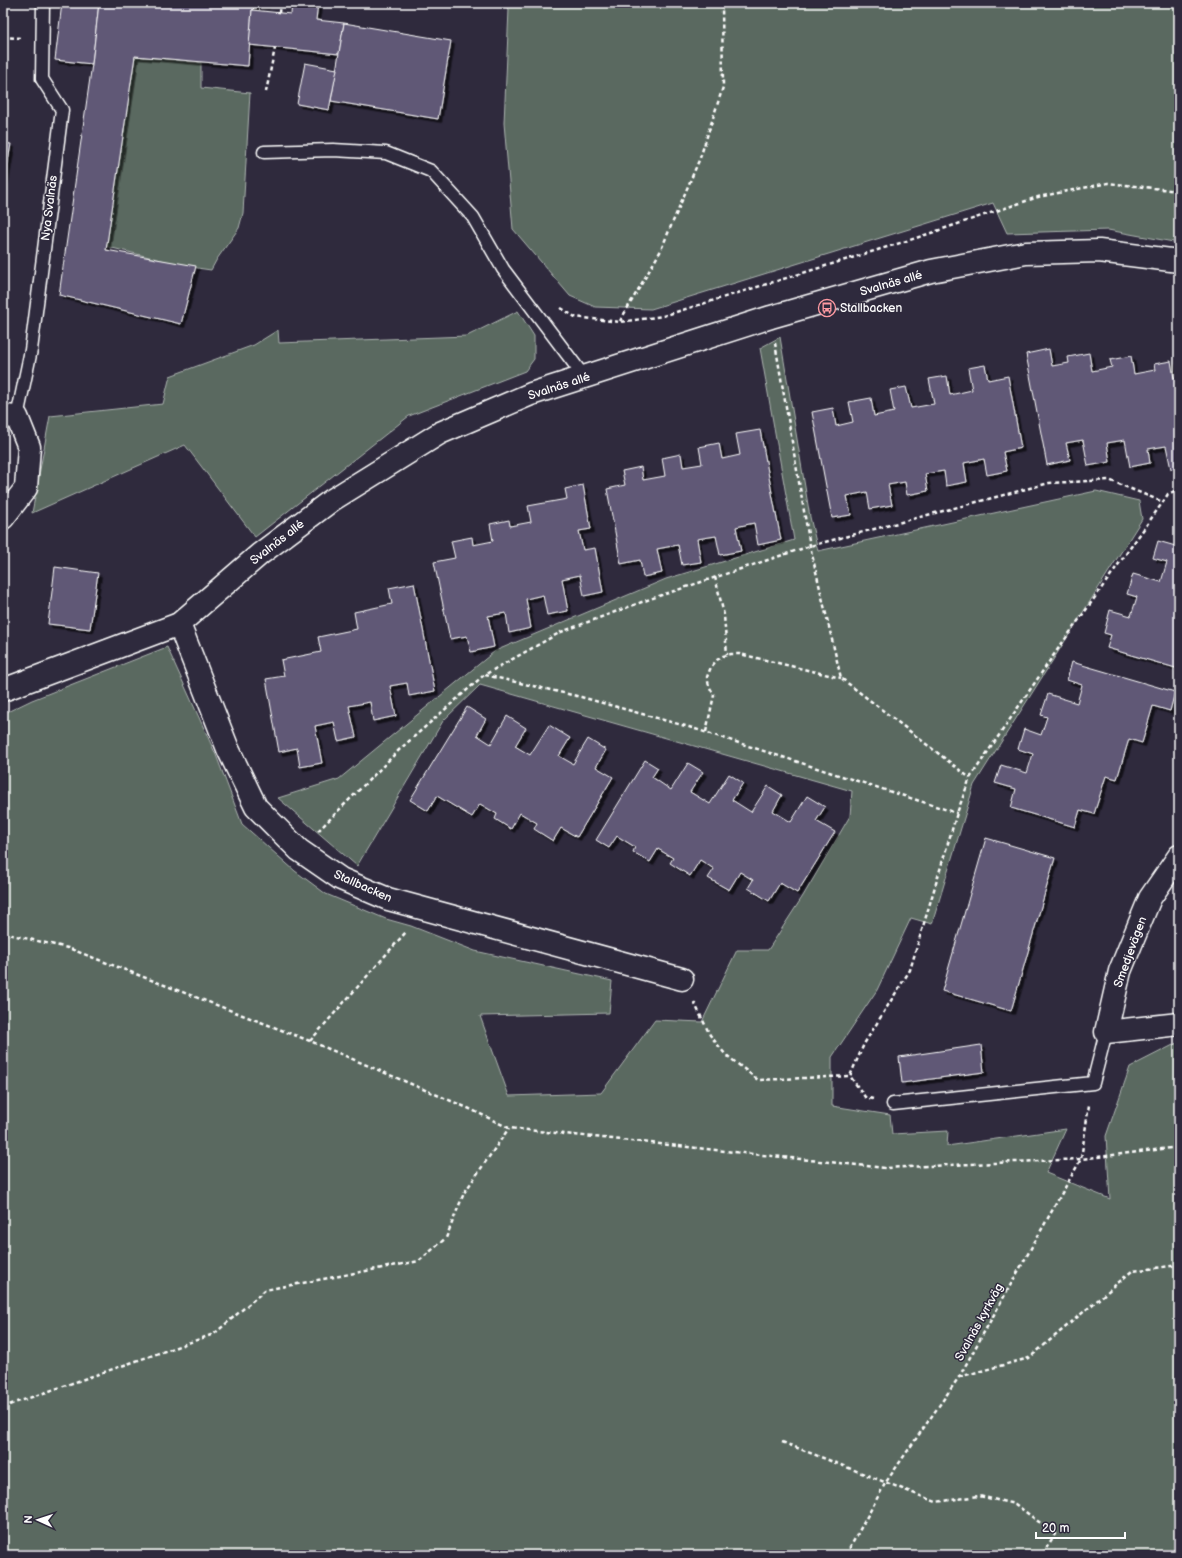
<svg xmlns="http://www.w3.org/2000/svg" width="1182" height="1558" font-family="'Balsamiq Sans',sans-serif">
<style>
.green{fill:#5a6960;stroke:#acb4b0}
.building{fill:#615976;stroke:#fff;filter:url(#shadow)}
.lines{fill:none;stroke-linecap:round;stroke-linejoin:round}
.service-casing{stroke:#fff;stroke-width:15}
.minor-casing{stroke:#fff;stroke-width:25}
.path{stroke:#fff;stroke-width:2.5;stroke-dasharray:4 3;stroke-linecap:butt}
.service{stroke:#2f2a3d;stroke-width:12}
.minor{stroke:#2f2a3d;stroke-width:22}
.labels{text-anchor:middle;stroke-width:3;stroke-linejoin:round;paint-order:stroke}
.street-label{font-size:12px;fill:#fff;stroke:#2f2a3d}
.poi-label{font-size:12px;fill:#fff;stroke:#2f2a3d;text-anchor:start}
</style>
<defs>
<filter id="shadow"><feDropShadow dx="3.5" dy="3.5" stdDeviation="0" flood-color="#0009"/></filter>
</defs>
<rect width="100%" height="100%" fill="#2f2a3d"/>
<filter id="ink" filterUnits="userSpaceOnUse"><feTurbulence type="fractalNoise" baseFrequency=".025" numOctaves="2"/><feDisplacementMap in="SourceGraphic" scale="8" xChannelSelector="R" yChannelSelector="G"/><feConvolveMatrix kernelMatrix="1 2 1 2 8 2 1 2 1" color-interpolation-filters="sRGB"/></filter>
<g filter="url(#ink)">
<g class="green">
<path d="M498 3H1179V243L1108 230 1007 233 993 203 651 309 595 307 570 296 513 229 504 123 509 9Z"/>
<path d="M135 56 201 63V88L250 93 243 213 239 228 217 259 211 270 190 267 104 246Z"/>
<path d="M518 311 534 336V359L525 371 409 416 255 537 185 445 32 513 50 416 163 404 170 376 254 345 278 330 279 343 467 336Z"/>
<path d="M780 337 810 517 818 551 1096 491 1139 501 1142 519 974 785 932 924 911 918 877 990 832 1057V1106L890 1115 892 1134 948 1131 947 1146 1066 1129 1046 1173 1110 1199 1106 1136 1130 1067 1179 1042V1555H3V714L32 700 167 647 216 755 242 824 295 871 326 894 386 919 411 926 475 951 612 981 609 1013 480 1016 509 1096 601 1093 655 1020 702 1022 737 950H768L803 896 850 816 852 791 480 685 443 721 357 866 278 798 339 779 495 651 666 579 794 540 760 348Z"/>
</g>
<g class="building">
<path d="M62 3H99L92 64 55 60Z"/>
<path d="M99 3H266V6L257 5 252 10 248 66 135 56 106 250 196 266 181 324 59 295 92 64Z"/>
<path d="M292 3H318L316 20 344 23 339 54 249 45 252 10 291 14Z"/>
<path d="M344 23 451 41 438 119 331 101Z"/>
<path d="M305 63 337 69 329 110 297 104Z"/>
<path d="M3 143 11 144 3 190Z"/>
<path d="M1049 349 1052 366 1069 363 1068 357 1089 353 1092 371 1112 367 1110 360 1131 356 1134 374 1155 370 1154 364 1171 361 1174 378 1179 377V467L1171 469 1166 446 1148 449 1150 463 1130 467 1125 440 1107 443 1110 462 1088 466 1083 440 1066 443 1070 460 1047 465 1026 354Z"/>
<path d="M985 365 988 380 1008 376 1021 448 1003 452 1007 471 987 475 984 459 964 463 967 482 946 486 944 471 925 474 928 491 907 495 905 482 888 485 892 505 870 509 867 492 847 496 851 515 832 518 812 412 833 408 836 426 853 422 849 402 871 398 874 416 894 412 890 390 906 387 911 408 934 404 929 379 947 376 950 395 972 390 968 368Z"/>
<path d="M760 430 781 540 758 545 754 523 736 527 741 551 720 555 716 536 697 539 701 562 682 565 678 545 657 549 662 573 643 577 640 560 621 564 607 489 625 485 622 471 641 467 643 480 665 476 662 458 681 454 683 467 702 464 699 447 719 443 722 459 740 455 736 434Z"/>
<path d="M583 485 591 529 579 531 583 550 595 548 603 592 584 596 580 575 562 579 568 611 547 615 543 595 526 599 531 628 509 633 506 613 488 616 494 647 471 652 467 636 450 639 434 562 455 558 451 541 472 537 473 545 493 541 490 524 509 520 510 526 531 522 528 506 567 499 565 489Z"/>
<path d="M1158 541 1179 547V669L1107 648 1111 635 1104 633 1110 610 1131 616 1137 597 1127 594 1133 574 1161 582 1167 562 1153 558Z"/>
<path d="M55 567 98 573 90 629 48 624Z"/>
<path d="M414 583 435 691 409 696 407 683 390 686 396 716 373 721 370 702 349 706 356 737 338 741 334 722 315 726 322 763 300 767 297 748 279 752 266 679 284 676 281 660 321 652 318 637 357 629 354 612 392 604 389 588Z"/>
<path d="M1072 662 1175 692 1170 711 1153 706 1142 743 1129 739 1117 779 1106 776 1094 814 1080 810 1075 827 1011 808 1016 789 995 783 1001 765 1027 773 1033 754 1018 749 1024 729 1041 735 1047 717 1041 715 1048 694 1077 703 1082 685 1067 680Z"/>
<path d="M467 707 486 719 477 735 491 744 507 716 526 728 515 746 530 755 549 725 570 738 559 756 573 764 588 739 606 750 596 767 613 777 577 837 561 828 553 841 534 829 537 823 520 813 511 829 495 819 497 814 480 804 472 817 437 796 428 811 410 800Z"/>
<path d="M645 760 658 768 652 777 671 790 688 763 703 772 690 792 710 804 729 774 743 783 732 800 751 812 768 786 782 795 773 811 791 822 807 796 825 807 816 821 835 832 797 893 780 883 769 901 748 888 753 880 740 872 729 890 708 878 714 869 700 860 690 876 670 863 673 858 658 849 650 862 633 852 635 847 617 836 609 848 596 840Z"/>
<path d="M986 838 1055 858 1011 1011 942 991Z"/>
<path d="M981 1045 984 1072 902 1083 899 1057Z"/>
</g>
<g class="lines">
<g class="service-casing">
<g id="service">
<path d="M264 152 333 150 386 153 431 171 473 217 503 269 585 378"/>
<path d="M17 417 31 350 62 110 42 79 43 3"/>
<path d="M893 1104 1093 1083 1106 1032"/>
</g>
</g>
<g class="minor-casing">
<g id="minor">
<path d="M3 416 17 417 29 447 26 488 3 518"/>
<path d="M179 624 228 749 256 807 299 850 341 879 388 899 682 979"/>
<path d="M3 690 179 624 260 554 332 500 440 433 531 394 771 317 931 271 1026 253 1099 251 1179 261"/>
<path d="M1179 856 1150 898 1120 971 1106 1032 1179 1024"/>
</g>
</g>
<g class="path">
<path d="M279 13 280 3"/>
<path d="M3 37 20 38"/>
<path d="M266 92 275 48"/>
<path d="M561 308 575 317 620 322 663 316 910 240 1038 197 1108 183 1179 191"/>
<path d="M620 321 660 252 700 158 723 87 722 3"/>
<path d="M775 343 810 546 841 678 970 778"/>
<path d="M715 577 724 615 727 655"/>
<path d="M485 675 581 697 689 727 957 813"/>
<path d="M706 732 714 695 709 686 707 677 711 667 717 660 723 656 731 654H740L841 678"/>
<path d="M318 831 399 750 484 675 561 632 650 599 810 546 1049 483 1109 480 1163 502"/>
<path d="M3 933 68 948 310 1041 470 1109 509 1128 885 1168 1081 1159 1179 1147"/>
<path d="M694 1002 710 1035 725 1054 758 1080 850 1076"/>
<path d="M310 1041 406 932"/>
<path d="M873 1099 865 1097 850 1076 864 1044 910 970 957 813 970 778 1053 656 1163 502 1168 494 1179 489"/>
<path d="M959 1377 1029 1358 1132 1271 1179 1265"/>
<path d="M3 1407 214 1334 265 1290 419 1261 446 1238 464 1193 509 1128"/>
<path d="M782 1442 936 1502 979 1496 1015 1504 1055 1534 1042 1555"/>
<path d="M846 1555 886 1482 959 1377 1081 1159 1089 1105"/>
</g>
<use href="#service" class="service"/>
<use href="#minor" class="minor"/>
</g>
</g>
<defs>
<g id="bus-ring" transform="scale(0.9)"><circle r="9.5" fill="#2f2a3d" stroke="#ff9aa2" stroke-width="1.5"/><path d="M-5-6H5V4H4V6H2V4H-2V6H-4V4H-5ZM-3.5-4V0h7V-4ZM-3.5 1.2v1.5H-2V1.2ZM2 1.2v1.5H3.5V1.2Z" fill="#ff9aa2"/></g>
</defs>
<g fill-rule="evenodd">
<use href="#bus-ring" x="827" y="308"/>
</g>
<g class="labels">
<g class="street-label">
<text transform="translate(49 208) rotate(-83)" y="4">Nya Svalnäs</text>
<text transform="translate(891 283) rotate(-16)" y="4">Svalnäs allé</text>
<text transform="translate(559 386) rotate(-18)" y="4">Svalnäs allé</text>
<text transform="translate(277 542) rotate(-38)" y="4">Svalnäs allé</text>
<text transform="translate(363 886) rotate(24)" y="4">Stallbacken</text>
<text transform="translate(1130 952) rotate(-70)" y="4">Smedjevägen</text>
<text transform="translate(979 1322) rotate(-61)" y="4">Svalnäs kyrkväg</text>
</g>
<g class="poi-label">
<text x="840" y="312">Stallbacken</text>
</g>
</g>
<rect width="1182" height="1558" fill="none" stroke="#2f2a3d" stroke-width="16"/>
<rect x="8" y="8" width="1166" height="1542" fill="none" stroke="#fff" stroke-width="1.5" filter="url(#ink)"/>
<g transform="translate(38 1520) rotate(273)" stroke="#2f2a3d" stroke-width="3" paint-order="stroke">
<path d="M0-3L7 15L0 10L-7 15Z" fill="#ffffff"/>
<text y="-6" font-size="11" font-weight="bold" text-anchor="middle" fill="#ffffff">N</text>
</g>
<path d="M1036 1532v6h89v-6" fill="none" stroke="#ffffff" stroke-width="2"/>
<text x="1042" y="1532" font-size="12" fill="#ffffff" stroke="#2f2a3d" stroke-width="3" paint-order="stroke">20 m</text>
</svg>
